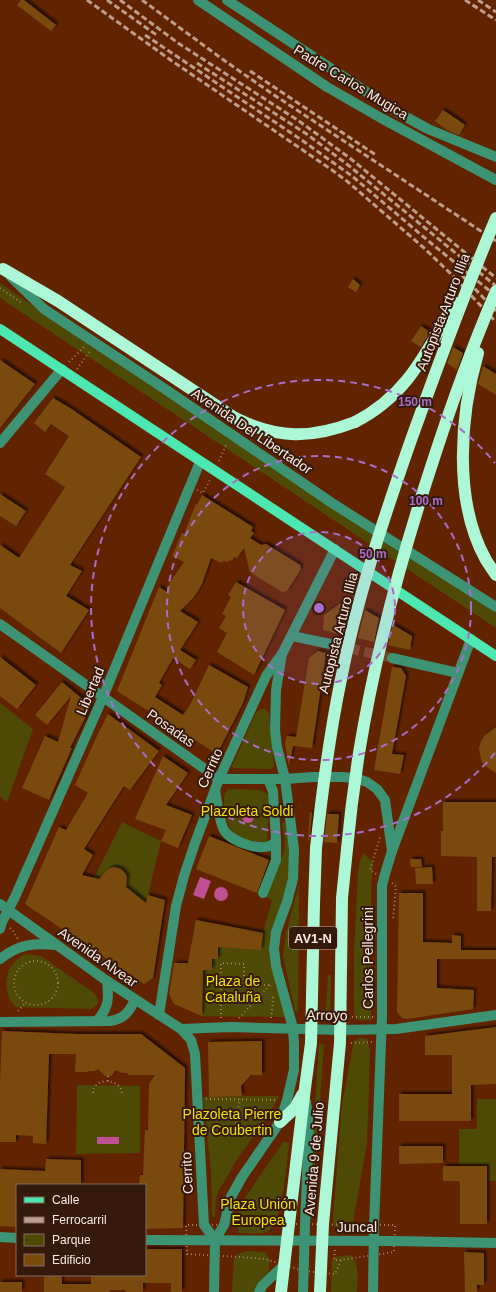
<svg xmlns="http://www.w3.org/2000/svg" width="496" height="1292" font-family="Arial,sans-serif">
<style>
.green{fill:#4e4a06}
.water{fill:#be5093}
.building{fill:#7a4a0b;filter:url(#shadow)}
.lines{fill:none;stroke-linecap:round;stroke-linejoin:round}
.minor-tunnel{stroke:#794222;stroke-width:10;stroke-dasharray:10 5;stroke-linecap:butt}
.path{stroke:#a67d66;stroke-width:2;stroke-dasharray:1 3;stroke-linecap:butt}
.minor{stroke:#3c9474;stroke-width:10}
.major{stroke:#4de7b1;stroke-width:10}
.highway{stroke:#abf7d6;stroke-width:12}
.rail{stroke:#be9d8a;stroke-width:3;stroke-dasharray:6 3;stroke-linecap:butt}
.highway-bridge{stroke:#abf7d6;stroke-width:12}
.ring{fill:none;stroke:#a76ecb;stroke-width:2;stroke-dasharray:7 5}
.labels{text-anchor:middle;stroke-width:4;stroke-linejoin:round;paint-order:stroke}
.shield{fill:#35190b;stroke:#beaba2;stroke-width:1}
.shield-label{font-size:13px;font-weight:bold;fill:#f9e9e2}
.street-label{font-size:14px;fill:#f9e9e2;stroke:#35190b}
.park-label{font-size:14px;fill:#eee201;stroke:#35190b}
.centre{fill:#a76ecb;stroke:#35190b;stroke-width:2}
.ring-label{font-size:12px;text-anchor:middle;font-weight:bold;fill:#a76ecb;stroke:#35190b;stroke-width:4;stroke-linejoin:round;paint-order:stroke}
</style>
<defs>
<filter id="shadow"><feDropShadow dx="2.5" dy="-2.5" stdDeviation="1" flood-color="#0009"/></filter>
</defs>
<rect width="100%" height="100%" fill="#622400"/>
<g class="green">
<path d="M0 283 46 315 496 613V628L0 298Z"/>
<path d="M0 703 33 729 7 802 0 796Z"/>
<path d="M260 709H265L269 714 274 766 271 769 233 768 232 766 256 713Z"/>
<path d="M229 789 260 790 268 794 269 799 267 842 260 845 232 833C227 823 218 796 229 789Z"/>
<path d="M122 822 161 841 146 903 125 887 127 881V877L114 867 108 869 99 879 94 878Z"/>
<path d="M282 823H285L289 841 290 865 289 875 285 895 273 930 286 1017 202 1016 203 970 212 969V959H218V947L261 949 263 933 272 900 265 897 284 852 285 842Z"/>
<path d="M364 853 373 863 371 889V1020H356L354 1012V951L358 873 360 861Z"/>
<path d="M299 885 298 1012 295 1011 283 956 286 933Z"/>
<path d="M26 954 41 956 94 993 98 999 97 1005 91 1009 16 1007C0 993 4 962 26 954Z"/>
<path d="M328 975H331L330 1013H325L327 995Z"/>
<path d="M360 1038 367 1039 370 1049 367 1143 352 1228 346 1232 338 1230 334 1225 333 1218 342 1104 354 1041Z"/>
<path d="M319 1044 324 1045 311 1219 308 1218Z"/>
<path d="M77 1085 140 1086V1153L76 1154Z"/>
<path d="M279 1096 263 1124 239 1156 218 1192 216 1199 215 1217H212L211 1171 203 1097Z"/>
<path d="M477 1099H496V1181H489L488 1164H459V1129H477Z"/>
<path d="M284 1141 289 1143C287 1159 283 1225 267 1232 261 1235 245 1233 238 1233L239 1212 242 1202Z"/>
<path d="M246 1251 265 1252 270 1260 266 1292H232L234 1259 238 1254Z"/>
<path d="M351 1255C360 1263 357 1281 357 1292H331L332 1260 336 1257Z"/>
</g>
<g class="water">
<circle cx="248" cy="817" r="6"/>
<path d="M200 877 211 881 204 899 193 895Z"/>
<circle cx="221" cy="894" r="7"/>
<rect x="97" y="1137" width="22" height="7"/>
</g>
<g class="building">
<path d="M21 0H24L56 25 51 31 17 5Z"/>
<path d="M443 110 465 125 459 135 447 130 435 121Z"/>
<path d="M353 279 360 285 356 292 348 287Z"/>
<path d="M421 326 430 332 421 347 411 341Z"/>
<path d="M453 347 463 353 457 370 447 363Z"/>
<path d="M0 360 35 384 0 428Z"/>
<path d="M483 366 496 374V395L478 384Z"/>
<path d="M53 398 70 408 141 457 70 565 82 571 66 596 89 610 61 653 0 608V545L19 558 65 487 45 474 69 436 51 424 45 432 34 423Z"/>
<path d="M0 494 26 511 16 526 0 516Z"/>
<path d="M202 495 253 527 251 531 254 533 250 538 261 545 266 544 300 565 301 569 287 591 282 592 250 572 244 548 237 558 234 557 232 561 230 560 228 562 223 561 222 563 211 558 202 584 198 591 193 598 180 611 198 622 180 650 196 660 190 669 173 658 159 683 162 685 155 697 183 715 190 705 209 665 248 687 243 703 217 754 117 691 159 587 167 592 170 582 184 562 172 556 182 533 184 534 196 504 197 505Z"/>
<path d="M236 582 285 610 254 675 217 652 227 633 219 628 226 616 222 614 231 597 228 595Z"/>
<path d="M345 600 351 603 343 635 323 630 324 615Z"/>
<path d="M365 610 379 618 374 642 358 638Z"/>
<path d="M393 625 412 636 410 650 388 645Z"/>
<path d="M318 651 326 653 312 748 293 746 289 766 285 744 287 736 296 737 309 658Z"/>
<path d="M0 657 36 685 17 709 0 696Z"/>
<path d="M392 667 401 668 406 676 392 754 404 755 400 774 374 770Z"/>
<path d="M62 682 91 706 70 748H72L49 800 22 788 45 736 58 742 71 696 47 725 35 715Z"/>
<path d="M108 714 159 751 130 790 124 786 111 806 84 849 93 855 82 875 99 879 108 869 114 867 121 869 125 873 127 877 126 887 146 903 148 895 165 900 153 978 144 984 25 904 59 827 66 830 88 793 75 785 96 738Z"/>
<path d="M496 727V773L487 767 482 762 480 755 479 748 481 741 485 735Z"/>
<path d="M163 756 188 773 166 805 192 815 178 848 161 841 166 830 135 819Z"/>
<path d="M443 802H496V857H492L491 911H477V857L441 856V831H443Z"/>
<path d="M310 812 312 813 309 841H308Z"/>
<path d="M327 814H339L337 843 324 842Z"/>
<path d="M209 836 269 860 257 893 196 869Z"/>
<path d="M410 859H421L422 867H411Z"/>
<path d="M432 867 433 884H416L415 868Z"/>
<path d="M399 893H423V942L452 943V935L461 936V950H496V959H437V988L474 990 473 1009 407 1019 402 1018 397 1012Z"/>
<path d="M196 920 263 933 261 950 218 947V959H212V970H203L202 1016 174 1004 169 994 174 963H188Z"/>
<path d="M496 1027V1084L471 1085V1121H399V1094H452V1055H425V1036Z"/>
<path d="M2 1031 76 1034H141L185 1068 183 1228 145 1229V1185H139L140 1175H143L145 1130H148L149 1084 155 1075H128V1073H122L116 1070 111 1076H105L98 1069 94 1071H88V1072H75L76 1054H49L46 1144 33 1143V1136L16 1135V1142H0V1083Z"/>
<path d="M262 1041V1075H251L241 1086 242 1096 209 1097 208 1042Z"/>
<path d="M399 1146H443V1163L399 1164Z"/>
<path d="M46 1159 81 1160V1185H17V1227L0 1226V1169L45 1171Z"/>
<path d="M443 1166H487V1224H460V1184L459 1181H443Z"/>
<path d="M145 1249H182V1292H171V1283H143V1292H126V1290H110V1292H44V1275H62V1284H91V1275H145Z"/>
<path d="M464 1252 484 1253V1285H477V1292H465Z"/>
<rect x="0" y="1282" width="22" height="10"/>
</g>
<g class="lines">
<path class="minor-tunnel" d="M335 645 392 658"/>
<g class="path">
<path d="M0 288 22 303"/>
<path d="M69 362 84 347"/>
<path d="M77 369 90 351"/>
<path d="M219 461 227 443"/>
<path d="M197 490 203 493 211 478"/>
<path d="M376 874 370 870 380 837"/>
<path d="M392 883 396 886 393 920"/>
<path d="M10 928 13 931 18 939"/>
<circle cx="36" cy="983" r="22"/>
<path d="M221 985V963L244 964V985"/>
<path d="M18 1011 25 1003"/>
<path d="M352 1017H373"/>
<path d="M221 1018V985H270L271 987"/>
<path d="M239 1018 270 985"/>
<path d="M271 1018 273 1001V995"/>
<path d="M351 1043 373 1042"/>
<path d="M108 1076V1082"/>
<path d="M93 1093C93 1077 121 1078 122 1093"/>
<path d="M206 1099 278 1100"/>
<path d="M236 1123 240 1099"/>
<path d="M288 1224 395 1225 394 1252 341 1260 335 1274 304 1271 265 1259 239 1257 187 1254 186 1225Z"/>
<path d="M335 1250 334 1260H341"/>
</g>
<g class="minor">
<path d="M198 0 327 87 381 118 496 180"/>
<path d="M227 0 397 112 428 129 496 157"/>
<path d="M11 277 44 309 165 389 332 503 496 607"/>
<path d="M0 443 62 369"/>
<path d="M0 624 219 779H285L313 777H342L355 778 367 782 377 789 385 800 392 851"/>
<path d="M292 636 335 645"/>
<path d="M392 658 458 673"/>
<path d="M215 790C217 801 219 821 224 830 230 842 269 856 276 840L273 791 268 779"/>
<path d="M263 893 276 860V840"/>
<path d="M0 904 107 981 181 1029 191 1040 195 1054 204 1225 215 1240 214 1292"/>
<path d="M0 929 2 922 15 897 103 697 200 462"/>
<path d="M0 959C19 944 33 943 56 945"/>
<path d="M159 1015 176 906 184 876 195 843 219 779 266 676 282 654 335 549"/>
<path d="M97 1021C109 1007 109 999 107 981"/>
<path d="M0 1022 110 1021C124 1019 129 1012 135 1000"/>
<path d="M181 1029 231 1027 341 1030 396 1029 496 1015"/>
<path d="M0 1237 17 1238"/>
<path d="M145 1240 395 1241 496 1243"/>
<path d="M215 1240 224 1225 231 1197 242 1177 280 1122 287 1100 294 1070V1044L293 1028 276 966 274 949 276 932 287 902 293 879 294 849 285 779 277 747 275 730 276 690 282 654"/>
<path d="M259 1292 262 1286 284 1265"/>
<path d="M303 1292 305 1225 309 1125 306 1102"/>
<path d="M373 1292 374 1226 382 1017V886L385 874 392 851 471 639"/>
</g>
<path class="major" d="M0 329 496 656"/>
<g class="highway">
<path d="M3 269 58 301 235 418C278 439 311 439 355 422"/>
<path d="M280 1122 295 1108 302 1095"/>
<path d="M281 1292 305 1088 311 1043 314 904 316 848"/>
<path d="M320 1292 323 1224 340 1043 342 898 347 849"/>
</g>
<g class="rail">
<path d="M87 0 172 61 332 170 348 182 424 248 452 275 496 322"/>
<path d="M107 0 158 36"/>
<path d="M120 0 178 43 299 121 351 159 496 278"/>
<path d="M142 0 225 61 271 93 496 241"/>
<path d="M465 0 496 20"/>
<path d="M478 0 496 12"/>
<path d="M145 35 303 141 352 176 432 244 496 296"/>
<path d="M197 63 308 135 348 165 496 286"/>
<path d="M250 71 376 155"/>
<path d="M456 269 496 311"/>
</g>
<g class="highway-bridge">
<path d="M478 353C460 415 453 501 486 560 489 565 493 570 496 575"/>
<path d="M355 422C408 395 426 352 455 303"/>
<path d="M316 848C322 793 329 738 340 684 356 601 383 520 411 440 438 365 465 291 496 218"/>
<path d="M347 849C350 817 354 785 359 753 375 655 401 558 432 464 451 405 472 347 496 291"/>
</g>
</g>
<circle cx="319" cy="608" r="76" fill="#a76ecb" fill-opacity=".12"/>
<g class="ring">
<circle cx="319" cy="608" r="76"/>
<circle cx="319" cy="608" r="152"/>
<path d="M495 753A228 228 0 1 1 495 463"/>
</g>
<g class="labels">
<rect class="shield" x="289" y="927" width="48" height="22" rx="3"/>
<g class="shield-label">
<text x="313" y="943">AV1-N</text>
</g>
<g class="street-label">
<text transform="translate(351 82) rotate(31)" y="5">Padre Carlos Mugica</text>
<text transform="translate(443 312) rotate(-69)" y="5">Autopista Arturo Illia</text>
<text transform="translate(252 431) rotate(34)" y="5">Avenida Del Libertador</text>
<text transform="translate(338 633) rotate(-76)" y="5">Autopista Arturo Illia</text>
<text transform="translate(90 691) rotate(-67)" y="5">Libertad</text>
<text transform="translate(171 728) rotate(35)" y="5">Posadas</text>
<text transform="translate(210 768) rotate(-66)" y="5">Cerrito</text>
<text transform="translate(98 957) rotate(35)" y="5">Avenida Alvear</text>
<text transform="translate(368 958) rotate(-90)" y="5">Carlos Pellegrini</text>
<text transform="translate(327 1015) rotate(1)" y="5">Arroyo</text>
<text transform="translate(314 1159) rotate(-85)" y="5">Avenida 9 de Julio</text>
<text transform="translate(187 1173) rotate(-93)" y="5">Cerrito</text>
<text x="357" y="1232">Juncal</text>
</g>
<g class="park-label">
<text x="247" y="816">Plazoleta Soldi</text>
<text x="233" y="986">Plaza de<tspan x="233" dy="16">Cataluña</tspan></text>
<text x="232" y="1119">Plazoleta Pierre<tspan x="232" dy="16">de Coubertin</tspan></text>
<text x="258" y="1209">Plaza Unión<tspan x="258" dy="16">Europea</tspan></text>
</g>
</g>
<circle cx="319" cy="608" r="6" class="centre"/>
<g class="ring-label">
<text x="415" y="406">150 m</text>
<text x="426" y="505">100 m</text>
<text x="373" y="558">50 m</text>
</g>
<rect x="16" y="1184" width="130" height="92" fill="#35190b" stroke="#836c61"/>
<rect x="24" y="1197" width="20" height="6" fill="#4de7b1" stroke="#836c61"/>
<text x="52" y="1204" font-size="12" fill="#f9e9e2">Calle</text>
<rect x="24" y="1217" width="20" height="6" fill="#be9d8a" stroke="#836c61"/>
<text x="52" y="1224" font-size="12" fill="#f9e9e2">Ferrocarril</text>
<rect x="24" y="1234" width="20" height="12" fill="#4e4a06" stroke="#836c61"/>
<text x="52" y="1244" font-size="12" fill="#f9e9e2">Parque</text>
<rect x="24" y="1254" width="20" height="12" fill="#7a4a0b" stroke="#836c61"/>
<text x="52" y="1264" font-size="12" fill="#f9e9e2">Edificio</text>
</svg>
